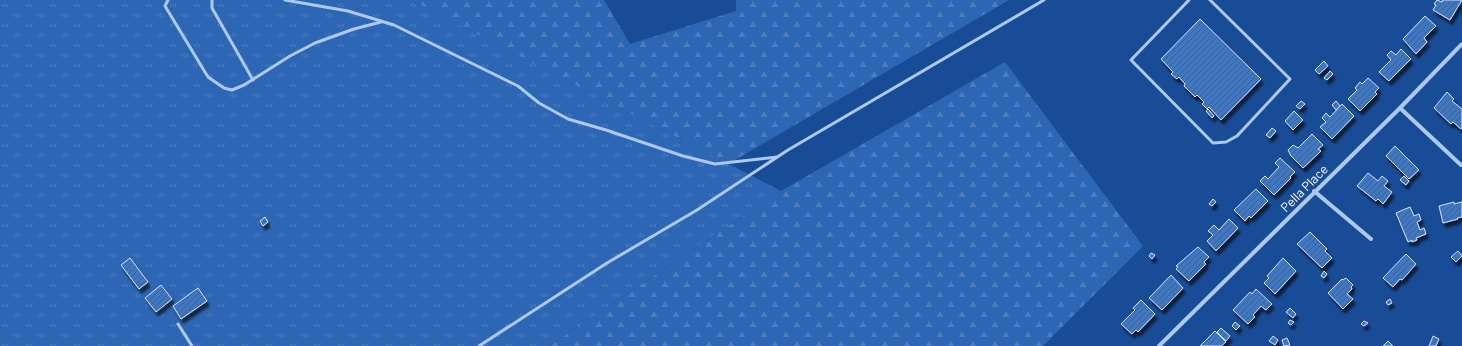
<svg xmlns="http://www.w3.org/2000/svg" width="1462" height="346" font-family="Barlow,sans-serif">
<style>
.forest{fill:url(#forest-firs)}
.park{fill:url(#park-tufts)}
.building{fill:url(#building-hatch);stroke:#d3e4fb;filter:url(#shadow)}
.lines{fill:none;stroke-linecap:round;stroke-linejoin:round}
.lane{stroke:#acc9f0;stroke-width:3}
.street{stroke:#acc9f0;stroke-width:4}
.labels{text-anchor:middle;stroke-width:3.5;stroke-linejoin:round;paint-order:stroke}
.street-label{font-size:13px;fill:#fff;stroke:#194c96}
</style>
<defs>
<pattern id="forest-firs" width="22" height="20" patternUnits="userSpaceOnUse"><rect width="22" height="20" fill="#2d66b4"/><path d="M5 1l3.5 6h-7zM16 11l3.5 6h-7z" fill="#4c7dbf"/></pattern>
<pattern id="park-tufts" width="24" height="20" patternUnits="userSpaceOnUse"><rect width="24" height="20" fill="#2d66b4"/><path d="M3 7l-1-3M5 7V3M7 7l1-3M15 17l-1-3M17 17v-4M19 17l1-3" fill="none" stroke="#4c7dbf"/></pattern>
<pattern id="building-hatch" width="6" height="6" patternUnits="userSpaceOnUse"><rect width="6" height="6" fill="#4276bd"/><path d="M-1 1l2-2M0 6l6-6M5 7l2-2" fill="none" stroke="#476184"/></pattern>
<filter id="shadow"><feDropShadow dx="2.5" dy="4.5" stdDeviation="1" flood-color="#0009"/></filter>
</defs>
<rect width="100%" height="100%" fill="#194c96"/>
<g class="forest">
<path d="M411 0H604L630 44 736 11V0H1009L728 164Z"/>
<path d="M1005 62 1143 246 1043 346H549L781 191Z"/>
</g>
<path class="park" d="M0 0H411L781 191 549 346H0Z"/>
<g class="building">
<path d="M1437 0 1442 2 1443 0H1462L1450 20 1433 10 1436 5 1434 4Z"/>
<path d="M1425 16 1436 26 1424 38 1427 42 1416 54 1403 39Z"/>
<path d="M1200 19 1261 79 1221 120 1209 107 1207 109 1202 104 1204 102 1197 95 1195 97 1184 86 1185 84 1179 77 1177 79 1171 74 1173 72 1161 59Z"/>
<path d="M1401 49 1411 59 1389 81 1379 72 1391 60 1387 55 1391 51 1396 55Z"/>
<path d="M1324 61 1328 66 1319 74 1315 70Z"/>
<path d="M1330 71 1333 74 1327 80 1324 78Z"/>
<path d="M1368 78 1379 88 1375 92 1377 94 1360 111 1348 99 1357 90 1355 88 1360 82 1362 84Z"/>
<path d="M1447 92 1454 99 1452 101 1462 109V127L1461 129 1453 122 1451 124 1434 108Z"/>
<path d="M1301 101 1305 104 1300 109 1296 106Z"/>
<path d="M1336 101 1340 106 1336 110 1332 105Z"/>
<path d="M1342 104 1354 116 1332 139 1320 127 1326 122 1322 118 1326 113 1330 117Z"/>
<path d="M1208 109 1214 116 1212 118 1206 111Z"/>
<path d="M1294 111 1303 120 1293 130 1285 121Z"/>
<path d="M1272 128 1276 131 1270 138 1266 135Z"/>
<path d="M1312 134 1323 145 1318 149 1321 151 1303 168 1291 156 1288 150 1293 145 1298 148Z"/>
<path d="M1395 146 1419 170 1409 179 1386 156Z"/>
<path d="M1280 158 1295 172 1290 177 1291 178 1274 195 1260 181 1265 176 1268 179 1279 167 1275 163Z"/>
<path d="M1368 173 1378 181 1382 176 1388 181 1384 186 1392 192 1383 204 1378 199 1376 201 1357 186Z"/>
<path d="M1404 176 1409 181 1406 185 1400 180Z"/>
<path d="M1256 189 1268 201 1251 218 1249 216 1245 221 1234 210Z"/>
<path d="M1213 199 1216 202 1212 206 1209 204Z"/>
<path d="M1454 202V204L1462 202V217L1457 218 1458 219 1443 223 1439 206Z"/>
<path d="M1410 207 1414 216 1419 214 1421 220 1417 222 1420 230 1424 228 1426 234 1416 238 1417 240 1412 242V240L1408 242 1396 213Z"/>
<path d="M265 217 268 222 263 226 260 221Z"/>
<path d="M1229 219 1238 228 1216 251 1207 241 1213 235 1208 231 1214 225 1219 230Z"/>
<path d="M1310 232 1327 249 1325 251 1332 258 1322 268 1297 244Z"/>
<path d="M1198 247 1209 257 1204 262 1206 264 1189 281 1176 269 1178 267 1176 266Z"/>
<path d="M1458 251 1462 256 1456 262 1451 257Z"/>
<path d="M1151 253 1155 255 1152 259 1149 256Z"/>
<path d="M1406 254 1416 264 1402 280 1400 279 1393 287 1383 278Z"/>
<path d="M130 258 148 282 139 289 121 265Z"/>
<path d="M1283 258 1296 271 1275 294 1264 283 1269 278 1267 276Z"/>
<path d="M1324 271 1327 274 1324 278 1321 276Z"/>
<path d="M1171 275 1183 288 1162 310 1149 298Z"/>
<path d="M1346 278 1353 285 1351 287 1352 289 1347 294 1353 299 1343 309 1328 293 1342 279 1343 280Z"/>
<path d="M161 285 172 299 156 312 145 298Z"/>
<path d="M198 288 207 301 181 319 173 306Z"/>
<path d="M1256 289 1272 304 1266 310 1261 306 1253 315 1255 317 1248 324 1233 310 1250 292 1252 294Z"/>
<path d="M1390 299 1392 303 1388 305 1386 302Z"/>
<path d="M1141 300 1155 314 1138 332 1136 330 1132 334 1121 324 1135 310 1133 308Z"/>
<path d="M1290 308 1296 314 1293 318 1286 312Z"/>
<path d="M1290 320 1294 322 1291 325 1288 323Z"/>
<path d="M1364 321 1368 323 1364 326 1361 324Z"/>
<path d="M1235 322 1240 326 1236 330 1232 326Z"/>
<path d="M1221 328 1230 336 1226 341 1217 332Z"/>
<path d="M1215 331 1226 342 1221 346H1200Z"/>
<path d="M1273 336 1278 340 1275 345 1269 341Z"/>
<path d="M1433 336 1439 339 1436 346H1429Z"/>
<path d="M1287 338 1290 345 1284 346 1282 340Z"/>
<path d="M1388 341 1393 346H1383Z"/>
</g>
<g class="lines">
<g class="lane">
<path d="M168 0 165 6 208 77 224 88 232 90 244 85 290 56 315 43 354 29 381 22"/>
<path d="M212 0V8L253 80"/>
<path d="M285 0 348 11 394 25 518 86 539 103 568 119 606 130 683 156 715 164 777 157"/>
<path d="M1189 0 1131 60 1213 143 1226 142 1237 136 1290 79 1210 0"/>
<path d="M178 324 192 346"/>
<path d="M479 346 607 263 697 210 788 150 1044 0"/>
</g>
<g class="street">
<path d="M1400 108 1461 165"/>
<path d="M1314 191 1371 239"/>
<path d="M1159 346 1400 108 1462 44"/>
</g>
</g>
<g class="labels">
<g class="street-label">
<text transform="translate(1304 188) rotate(-45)" y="5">Pella Place</text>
</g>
</g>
</svg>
